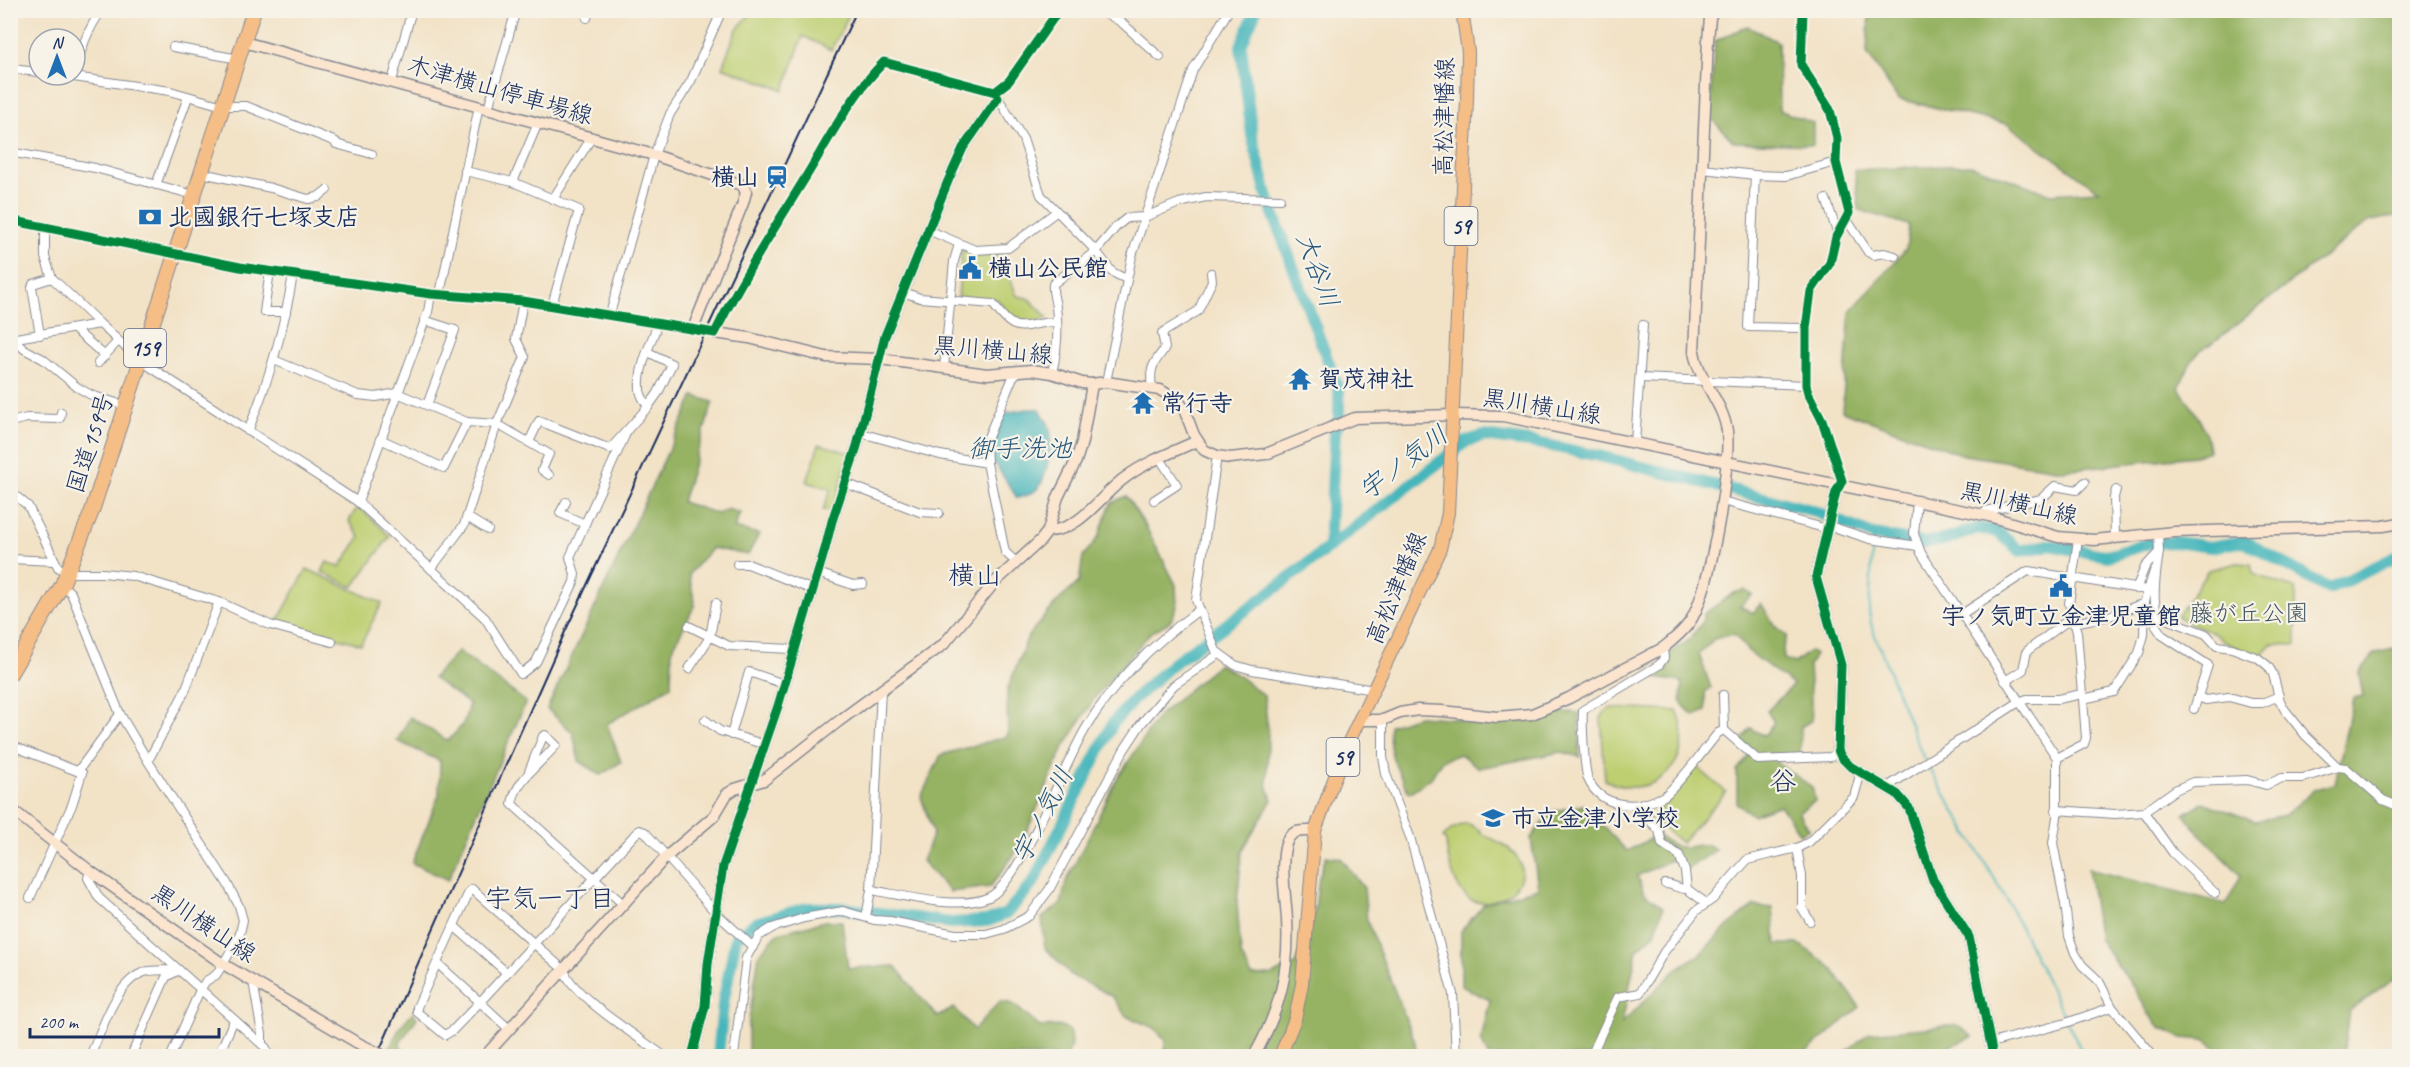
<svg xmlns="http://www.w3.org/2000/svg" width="2410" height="1067" font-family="Caveat,'Klee One',sans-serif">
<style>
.green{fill:#becf72;stroke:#6c7f68;stroke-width:1.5}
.forest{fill:#96b264;stroke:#587061;stroke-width:1.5}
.water{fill:#46b6bb;stroke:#30728c;stroke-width:1.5}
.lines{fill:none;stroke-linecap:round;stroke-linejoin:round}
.stream{stroke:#46b6bb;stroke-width:2}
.river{stroke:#46b6bb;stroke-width:12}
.street-casing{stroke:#868892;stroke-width:10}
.secondary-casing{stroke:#868892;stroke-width:13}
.primary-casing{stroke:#868892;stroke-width:14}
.highway-casing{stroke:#868892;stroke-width:16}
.street{stroke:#fff;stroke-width:8}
.secondary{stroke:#fbe5cf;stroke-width:10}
.primary{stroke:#f6be87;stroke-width:12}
.highway{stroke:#f6be87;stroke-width:14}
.rail{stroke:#1b2f5e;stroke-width:2}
.secondary-bridge-casing{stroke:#868892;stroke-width:13;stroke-linecap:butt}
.secondary-bridge{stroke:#fbe5cf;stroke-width:10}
.cycleway-casing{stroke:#f7f3e8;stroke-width:13}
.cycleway{stroke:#00873e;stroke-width:9}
.labels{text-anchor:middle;stroke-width:4.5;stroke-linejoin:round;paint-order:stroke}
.shield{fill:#f7f3e8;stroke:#5d6a87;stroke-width:1.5}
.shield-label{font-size:22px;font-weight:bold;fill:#1b2f5e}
.street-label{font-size:24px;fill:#1b2f5e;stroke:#f7f3e8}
.poi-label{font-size:24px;font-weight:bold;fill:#1b2f5e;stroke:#f7f3e8;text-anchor:start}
.park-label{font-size:24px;fill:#445763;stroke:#f7f3e8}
.water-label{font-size:26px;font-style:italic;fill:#28587a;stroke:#f7f3e8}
.neighbourhood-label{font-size:26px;fill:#1b2f5e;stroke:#f7f3e8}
.quarter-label{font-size:27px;fill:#1b2f5e;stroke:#f7f3e8}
</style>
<rect width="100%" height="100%" fill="#f7f3e8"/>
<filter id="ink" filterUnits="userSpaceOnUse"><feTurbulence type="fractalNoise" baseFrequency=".0167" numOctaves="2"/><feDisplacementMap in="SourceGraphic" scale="12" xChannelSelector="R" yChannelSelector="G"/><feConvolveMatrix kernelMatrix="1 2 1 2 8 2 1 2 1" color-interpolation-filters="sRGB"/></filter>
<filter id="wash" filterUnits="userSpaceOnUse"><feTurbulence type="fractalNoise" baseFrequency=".008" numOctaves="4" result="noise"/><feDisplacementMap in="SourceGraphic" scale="24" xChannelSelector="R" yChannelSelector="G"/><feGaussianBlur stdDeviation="1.35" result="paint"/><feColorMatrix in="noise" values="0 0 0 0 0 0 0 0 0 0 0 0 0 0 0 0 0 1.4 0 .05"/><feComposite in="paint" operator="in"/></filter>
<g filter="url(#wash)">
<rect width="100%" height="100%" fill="#f2e2c6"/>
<g class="green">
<path d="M753 11V10L851 11 831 50 803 36 784 90 722 67 737 29Z"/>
<path d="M962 248 976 254 1000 253 1017 296 1028 298 1048 318 1032 323 1015 322 998 300 958 297Z"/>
<path d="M819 444 850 453 833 510H823L831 489 807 482Z"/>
<path d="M358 506 390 536 353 587 322 572 327 562 340 567 360 537 349 521Z"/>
<path d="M2237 563 2251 564 2253 574 2296 589V645L2271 644 2258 658 2227 643 2213 633 2177 617 2208 570Z"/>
<path d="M307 569 382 603 361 644 277 622Z"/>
<path d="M1611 708 1677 711C1699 759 1653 805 1605 780L1601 718 1605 712Z"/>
<path d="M1697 767 1726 792 1681 843 1652 818Z"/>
<path d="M1464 824H1469L1480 830 1479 832C1491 839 1507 844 1515 855 1538 883 1494 911 1471 900 1454 891 1447 857 1446 841L1443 838 1452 829Z"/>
</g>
<g class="forest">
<path d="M1869 11H2399V215L2368 222 2210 345C2194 351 2185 373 2179 388 2193 409 2207 426 2209 451L2195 456 2063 470 1964 455 1842 411 1850 312 1906 249 1909 225 1859 210 1855 170 1971 165 2050 194 2099 191 2007 124 1898 99 1867 53Z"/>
<path d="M1747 26 1778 42 1779 110 1813 123V145L1734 142 1709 116 1715 41Z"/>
<path d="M694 396 713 402 682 502 718 514 727 509 740 513 734 528 759 534 748 555 712 548 689 574 695 605 672 650 671 686 607 724 621 762 601 775 579 761 573 733 547 709Z"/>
<path d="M1126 496 1146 527 1176 585 1177 606 1171 621 1150 633 1096 696 1064 747 1020 847 990 887 950 892 922 861 933 833 921 797 941 755 1008 736 1007 691 1028 636 1057 602 1079 582 1083 556 1098 538 1111 503Z"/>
<path d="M1744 590 1752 595 1740 606 1753 613 1761 603 1774 625 1787 636 1783 648 1784 659 1795 663 1810 651 1815 655 1809 665 1812 720 1801 727 1800 755 1779 756 1777 763 1812 787 1815 801 1798 812 1809 829 1800 834 1780 805 1753 815 1737 804V770L1748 757 1747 746 1741 741 1751 728 1764 736 1774 722 1767 711 1793 685 1748 651 1734 634 1714 639 1699 654 1711 688 1705 692 1706 711 1694 716 1681 703 1682 682 1648 677 1663 668 1670 653 1689 640 1702 623 1704 614 1734 593Z"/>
<path d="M2399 648V976L2349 1011 2343 1056H2222L2218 1049 2206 1040 2182 1038 2161 1028 2149 1014 2134 988 2099 940 2088 869 2226 904 2241 875 2201 835 2184 814 2203 802 2255 821 2285 815 2315 789 2335 784 2353 698 2363 696 2359 673 2375 653Z"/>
<path d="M458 651 526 702 448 880 412 863 439 795 440 761 397 741 410 717 448 741 464 723 469 704 433 678Z"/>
<path d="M1219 664 1239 676 1264 696 1268 731 1267 784 1272 800 1242 851 1237 903 1241 955 1252 976 1272 975 1295 964 1314 916 1319 877 1326 856 1341 858 1364 888 1367 921 1415 1042 1416 1056H1163L1166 1040 1154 1028 1126 1016 1112 996 1072 976 1045 948 1042 918 1061 904 1066 882 1117 779 1159 715Z"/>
<path d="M1563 712 1579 713 1580 757 1562 752 1479 768 1460 754 1442 760 1431 778 1409 793C1397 771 1386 750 1390 725L1419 716 1503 722 1538 719Z"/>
<path d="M1583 805 1627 851 1657 835C1663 839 1672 846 1679 847 1694 849 1703 839 1716 850L1686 870 1673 859 1637 876 1644 893 1663 907 1655 933 1637 950 1622 1023 1679 967 1699 955 1729 925 1754 906 1773 908 1776 944H1799L1830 966 1860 1007 1802 1056H1488L1481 1040 1490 1000 1461 986V931L1485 903 1538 888 1531 838 1550 812Z"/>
<path d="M825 921H842L848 968 895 966 937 1017 954 1008 974 1030 1000 1001 1013 1004 1040 1027 1062 1026 1070 1031 1071 1045 1067 1056H748V1026L759 954 778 933Z"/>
<path d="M413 1012 417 1018 399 1044 407 1056H386L400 1027Z"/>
<path d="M1957 1025 1973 1037 1924 1056H1841L1869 1033Z"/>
</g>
<path class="water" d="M1028 409H1040C1043 415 1047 421 1049 426 1054 439 1047 477 1038 488 1033 494 1025 496 1017 498L996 465 989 459 991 437 1005 413Z"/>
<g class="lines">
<path class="stream" d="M1873 535 1869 612 1872 628 1923 757 2007 900 2084 1056"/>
<g class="river">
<path d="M1256 10 1241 46 1252 136 1269 202 1339 391V418L1335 433 1329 548"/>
<path d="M718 1056 723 1004 736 937 755 923 807 908H842L951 923 988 921 1006 914 1033 883 1113 723 1135 698 1175 662 1272 591 1467 441 1484 436 1537 443 1599 456 1811 510 1873 535 1924 543 1948 539 1978 528 1998 532 2020 551 2049 545 2108 556 2150 543 2176 542 2210 547 2244 541 2329 589 2400 555"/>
</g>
</g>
</g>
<g filter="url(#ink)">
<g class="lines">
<g class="street-casing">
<g id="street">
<path d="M1100 10 1121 22 1160 57"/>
<path d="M1803 10 1801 65 1830 110 1837 138 1836 162 1849 213 1836 237 1830 263 1811 291 1806 328V385L1808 393 1822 420 1842 481 1839 486"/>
<path d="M587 18 589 10"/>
<path d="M173 47 239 59"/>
<path d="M10 69 39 72"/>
<path d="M75 73C81 49 87 30 102 10"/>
<path d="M60 75 170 91 223 106H246L336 142V144L372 154"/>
<path d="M392 81 412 10"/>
<path d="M997 96 1023 139 1041 195 1096 251 1117 226 1127 218 1145 217 1179 203 1206 197 1280 199"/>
<path d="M488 109 516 10"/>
<path d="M10 152 95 168 194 195"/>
<path d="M1703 169 1755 175 1786 176 1836 162"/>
<path d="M465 171 513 182 579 210 552 305"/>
<path d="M202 173 271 188 308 199 318 197 327 190"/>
<path d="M1755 175 1748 327 1806 328"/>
<path d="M513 182 538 123"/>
<path d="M156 185 188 97"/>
<path d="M553 199 592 137"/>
<path d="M1826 199 1838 235"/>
<path d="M10 220 240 267 431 294 523 301 715 333C740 281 772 232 802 183 828 141 850 96 884 62L995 92 1009 81 1059 10"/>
<path d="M1847 220 1868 252 1873 255 1884 253 1895 256"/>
<path d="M45 227V257L52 278 100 324"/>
<path d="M928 230 975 250 1008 248 1056 212"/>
<path d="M270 271 264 312H286"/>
<path d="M903 292 920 298 993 304C1019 340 1022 322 1057 322"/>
<path d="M440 294 479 106"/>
<path d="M610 314 654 155 670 114 691 81 722 10"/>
<path d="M424 320 455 330 427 405"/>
<path d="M74 329 105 356"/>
<path d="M40 335 32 287 33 284 52 278"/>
<path d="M13 338 24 349 43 359 77 387 91 395 126 406"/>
<path d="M10 339 100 324 141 361 358 502 485 618 521 674 536 662 574 582 575 574 570 557 627 431"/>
<path d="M648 352 672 364 658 393 648 407"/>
<path d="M274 360 358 395 376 397 397 393 467 422 497 424 525 357 516 339 523 301"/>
<path d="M98 363 118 341"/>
<path d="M944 368 954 261 959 244"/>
<path d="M1052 373C1057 352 1059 330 1056 307 1055 299 1052 293 1053 284L1096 251 1112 272 1126 279"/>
<path d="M1640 378 1806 385"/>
<path d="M1106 382 1132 256 1193 70 1229 10"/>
<path d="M1152 389C1149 368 1153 364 1165 348L1162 333 1198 311 1212 281 1211 273"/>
<path d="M10 422 27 418 56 419 60 418 61 412"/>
<path d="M248 431C269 380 284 329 293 275"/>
<path d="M861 433 940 455 987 463"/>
<path d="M380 439 444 468 467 422"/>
<path d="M529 442 539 421 610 449 648 407C645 401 640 396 640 389 638 368 651 343 658 323"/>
<path d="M1635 443 1643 325"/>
<path d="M1217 456 1196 600 1216 651 1235 665 1252 670 1374 690"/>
<path d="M845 483 920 512 939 513"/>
<path d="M10 491 28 506 58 567 67 573H103L133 576 219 602 270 625 332 642"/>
<path d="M1154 500 1177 485 1159 457"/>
<path d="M1722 501 1828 529 1836 528 1870 539 1918 546"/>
<path d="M358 502 428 312 431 294"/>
<path d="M566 502 560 513 585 524"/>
<path d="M1917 502 1914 534 1921 553 2057 758V817L2053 843 2065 904 2069 936 2075 953 2082 965 2099 981 2112 1007 2153 1056"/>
<path d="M1984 515 1986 511 2041 499 2055 486 2077 490 2085 482"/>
<path d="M467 517 488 530"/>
<path d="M2115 538 2114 497 2116 490"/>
<path d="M2159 552C2157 567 2150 604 2159 616L2206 634 2217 646 2232 648 2258 658 2268 666 2273 674 2280 701 2285 710 2306 736 2338 767"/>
<path d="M10 559 55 561"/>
<path d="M1016 562 1005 552 987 463 986 442 1013 377 1019 371"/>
<path d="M737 564H748L813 590"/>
<path d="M431 569 464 525 497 424 549 454 542 470 549 475"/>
<path d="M818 573 853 585 863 584"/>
<path d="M62 585 71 593 120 714 148 761 185 691 219 602"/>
<path d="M2136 589 2145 567 2159 552 2158 533"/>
<path d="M1962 614 2028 571 2147 590"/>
<path d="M2073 623 2109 616 2145 603"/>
<path d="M689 626 729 646 792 649V656"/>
<path d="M2156 626 2162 635 2208 665 2194 709"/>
<path d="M1663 648 1664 658 1659 665 1583 710C1582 722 1584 769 1588 779 1601 809 1639 810 1664 796 1675 789 1708 745 1718 733L1724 730"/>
<path d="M689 669 710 637 716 603"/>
<path d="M2005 681 2023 670 2027 651 2071 618"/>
<path d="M1723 695 1724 730 1758 760 1830 757 1839 753"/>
<path d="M2198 697 2206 700 2229 697 2251 703H2262L2279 696"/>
<path d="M705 720 720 731 766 745"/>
<path d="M1383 720V757L1386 774 1410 837 1453 994 1456 1056"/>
<path d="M731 735 749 672 784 684"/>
<path d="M10 745 82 773 72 805 30 898"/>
<path d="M2057 758 2084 744 2086 738 2083 699 2114 692 2139 653 2144 635 2145 601 2154 571"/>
<path d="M148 761 227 883 239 906 243 920 239 937 223 964 216 975 206 981 200 990 171 1056"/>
<path d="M78 771 120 714"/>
<path d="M528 774 543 736 545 735 556 745C542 763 515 780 512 804L623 904"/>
<path d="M1887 787 2019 702 2027 699H2058L2082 694 2077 632 2069 604 2078 539"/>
<path d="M1642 803 1651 822 1659 830 1662 844 1679 855 1685 871 1687 889"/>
<path d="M2056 810 2115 814 2144 812 2175 790 2193 782 2247 780 2266 785 2282 778H2303L2338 767 2346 768 2383 800 2400 807"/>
<path d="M2144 812 2173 853 2215 893"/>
<path d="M1797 848 1802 876V908L1810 921"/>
<path d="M90 871 88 878 99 898 179 970"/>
<path d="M1665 884C1674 884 1679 890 1687 889L1706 903"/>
<path d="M871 890C903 895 959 911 989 897 1020 883 1064 764 1086 728 1114 681 1155 642 1199 610"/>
<path d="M866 917 871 890 881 690"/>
<path d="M454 926 506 972"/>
<path d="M437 963 480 1002 453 1030 445 1035 417 1012V1007L469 892 472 889 564 970C573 997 640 1038 664 1056"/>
<path d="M253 981 262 1034V1044"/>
<path d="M509 1029 480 1002 639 830 645 832 715 912 753 947"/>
<path d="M1991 1043 2066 1023 2112 1007"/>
<path d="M90 1056C102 1031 116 980 145 972 154 969 167 971 177 970"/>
<path d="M131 1056 166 977 179 970 266 1048 267 1056"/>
<path d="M218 1056 234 1020"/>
<path d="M734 1056 746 958 759 936 772 928 804 918 843 911 874 920 890 921 955 934H986L1004 929 1029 916 1049 890 1124 750 1141 724 1174 685 1219 654"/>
<path d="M1591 1056 1618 997 1640 993 1664 952 1696 911 1713 899 1747 860 1797 848 1809 842 1854 797 1859 779 1858 770"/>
</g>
</g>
<g class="secondary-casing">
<g id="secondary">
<path d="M244 42 654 155 742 185 746 192 743 203 693 329"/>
<path d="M715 333 749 338 826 357 880 359 987 374 1032 370 1052 373 1082 383 1092 384 1106 382 1160 390 1178 400 1184 409 1194 435 1204 450 1217 456 1230 458 1266 454 1355 418 1453 415 1503 416 1989 516 2058 537 2094 540 2174 532 2383 526 2400 523"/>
<path d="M1839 486 1836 492 1816 577 1841 665 1838 750 1841 757 1850 766 1897 794 1909 808 1933 880 1969 937 1993 1056"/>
<path d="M1048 531C1082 530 1101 494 1126 477 1148 461 1173 452 1197 441"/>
<path d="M1360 720H1383L1400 713 1418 710 1442 711 1497 717 1532 714 1569 698 1663 648C1673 640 1682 633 1689 623 1710 594 1731 468 1727 431 1723 402 1699 381 1694 352L1708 40 1710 18 1713 10"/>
<path d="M10 808 90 871 223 964 356 1042"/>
<path d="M485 1056 666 857 714 816 727 794 735 789 764 780 839 721 944 644 994 583 1041 540 1048 531 1058 497 1076 461 1082 442 1092 384"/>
<path d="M692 1056 705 1006 708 964 723 866 778 706 825 549 832 521 857 446 885 336 948 181 963 148 998 98"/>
<path d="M1254 1056C1279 1012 1290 972 1287 920 1286 898 1279 861 1287 841 1292 829 1303 831 1315 831"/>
</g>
</g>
<g class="primary-casing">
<path id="primary" d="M1280 1056 1295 1019 1302 984 1315 831 1344 752 1440 549 1448 513 1467 100 1468 52 1462 10"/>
</g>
<g class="highway-casing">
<path id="highway" d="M10 674 62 585 92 511 254 10"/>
</g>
<use href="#street" class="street"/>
<use href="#secondary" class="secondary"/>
<use href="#primary" class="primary"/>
<use href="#highway" class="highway"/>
<path class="rail" d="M377 1056 564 634 857 10"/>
<g class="secondary-bridge-casing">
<path id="secondary-bridge" d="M356 1042 384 1056"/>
</g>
<use href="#secondary-bridge" class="secondary-bridge"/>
<g class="cycleway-casing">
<g id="cycleway">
<path d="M1803 10 1801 65 1830 110 1837 138 1836 162 1849 213 1836 237 1830 263 1811 291 1806 328V385L1808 393 1822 420 1842 481 1836 492 1816 577 1841 665 1838 750 1841 757 1850 766 1897 794 1909 808 1933 880 1969 937 1993 1056"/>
<path d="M10 220 240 267 431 294 523 301 715 333C740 281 772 232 802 183 828 141 850 96 884 62L995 92 1009 81 1059 10"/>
<path d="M692 1056 705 1006 708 964 723 866 778 706 825 549 832 521 857 446 885 336 948 181 963 148 998 98"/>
</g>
</g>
<use href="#cycleway" class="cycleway"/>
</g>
</g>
<defs>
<g id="station-bare" transform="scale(1.8)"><path d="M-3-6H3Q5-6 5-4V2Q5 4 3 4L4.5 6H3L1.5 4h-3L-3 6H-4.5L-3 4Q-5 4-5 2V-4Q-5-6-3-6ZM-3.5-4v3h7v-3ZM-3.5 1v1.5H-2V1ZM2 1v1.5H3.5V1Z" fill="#1f6fb2" stroke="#f7f3e8" stroke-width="2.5" paint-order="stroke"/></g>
<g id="bank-bare" transform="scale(1.8)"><path d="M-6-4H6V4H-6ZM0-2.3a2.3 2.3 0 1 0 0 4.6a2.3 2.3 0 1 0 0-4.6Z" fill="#1f6fb2" stroke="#f7f3e8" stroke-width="2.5" paint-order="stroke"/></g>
<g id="civic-bare" transform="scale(1.8)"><path d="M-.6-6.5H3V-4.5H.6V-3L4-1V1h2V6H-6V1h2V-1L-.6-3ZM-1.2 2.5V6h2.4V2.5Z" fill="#1f6fb2" stroke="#f7f3e8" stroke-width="2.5" paint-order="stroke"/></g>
<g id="temple-bare" transform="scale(1.8)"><path d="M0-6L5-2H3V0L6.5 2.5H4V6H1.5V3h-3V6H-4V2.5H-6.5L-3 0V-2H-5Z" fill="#1f6fb2" stroke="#f7f3e8" stroke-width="2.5" paint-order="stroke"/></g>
<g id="school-bare" transform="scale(1.8)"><path d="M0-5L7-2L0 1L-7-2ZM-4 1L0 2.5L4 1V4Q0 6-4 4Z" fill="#1f6fb2" stroke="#f7f3e8" stroke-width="2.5" paint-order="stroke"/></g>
</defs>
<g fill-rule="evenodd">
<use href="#station-bare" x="777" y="177"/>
<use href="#bank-bare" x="150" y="217"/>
<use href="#civic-bare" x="970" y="268"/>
<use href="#temple-bare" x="1300" y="379"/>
<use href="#temple-bare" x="1143" y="403"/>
<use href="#civic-bare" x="2061" y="586"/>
<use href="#school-bare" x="1493" y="818"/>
</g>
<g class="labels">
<g class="shield">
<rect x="1444.5" y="207" width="33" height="38" rx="4.5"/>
<rect x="124" y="329" width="42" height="38" rx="4.5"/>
<rect x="1326.5" y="738" width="33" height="38" rx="4.5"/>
</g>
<g class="shield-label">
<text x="1461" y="234">59</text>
<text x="145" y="356">159</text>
<text x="1343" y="765">59</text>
</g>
<g class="street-label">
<text transform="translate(500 90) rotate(16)" y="8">木津横山停車場線</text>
<text transform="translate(1444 117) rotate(-89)" y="8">高松津幡線</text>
<text transform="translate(993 350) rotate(5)" y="8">黒川横山線</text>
<text transform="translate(1542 406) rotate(9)" y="8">黒川横山線</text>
<text transform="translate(90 443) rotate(-72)" y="8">国道159号</text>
<text transform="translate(2019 503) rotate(13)" y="8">黒川横山線</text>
<text transform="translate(1396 588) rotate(-67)" y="8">高松津幡線</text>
<text transform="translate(204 923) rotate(34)" y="8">黒川横山線</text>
</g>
<g class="poi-label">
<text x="759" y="185" text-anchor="end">横山</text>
<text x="168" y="225">北國銀行七塚支店</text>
<text x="988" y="276">横山公民館</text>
<text x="1318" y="387">賀茂神社</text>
<text x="1161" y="411">常行寺</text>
<text x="2061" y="624" text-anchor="middle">宇ノ気町立金津児童館</text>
<text x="1511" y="826">市立金津小学校</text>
</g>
<g class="park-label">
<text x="2249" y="621">藤が丘公園</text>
</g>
<g class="water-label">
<text transform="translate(1318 270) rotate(70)" y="9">大谷川</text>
<text x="1020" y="457">御手洗池</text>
<text transform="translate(1403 462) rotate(-37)" y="9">宇ノ気川</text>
<text transform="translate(1042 815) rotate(-63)" y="9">宇ノ気川</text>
</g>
<g class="neighbourhood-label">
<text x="550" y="907">宇気一丁目</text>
</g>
<g class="quarter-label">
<text x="975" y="584">横山</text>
<text x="1783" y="790">谷</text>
</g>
</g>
<rect width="2410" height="1067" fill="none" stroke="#f7f3e8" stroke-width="36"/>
<g transform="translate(57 57)"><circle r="28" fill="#f7f3e8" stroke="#9fa5b1" stroke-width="1.5"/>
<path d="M0-4.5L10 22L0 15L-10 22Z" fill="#1f6fb2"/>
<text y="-9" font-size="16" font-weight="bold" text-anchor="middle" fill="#1b2f5e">N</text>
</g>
<path d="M30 1028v9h189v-9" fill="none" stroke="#1b2f5e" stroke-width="3"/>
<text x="39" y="1028" font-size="18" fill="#1b2f5e" stroke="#f7f3e8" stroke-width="4.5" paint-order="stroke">200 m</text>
</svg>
